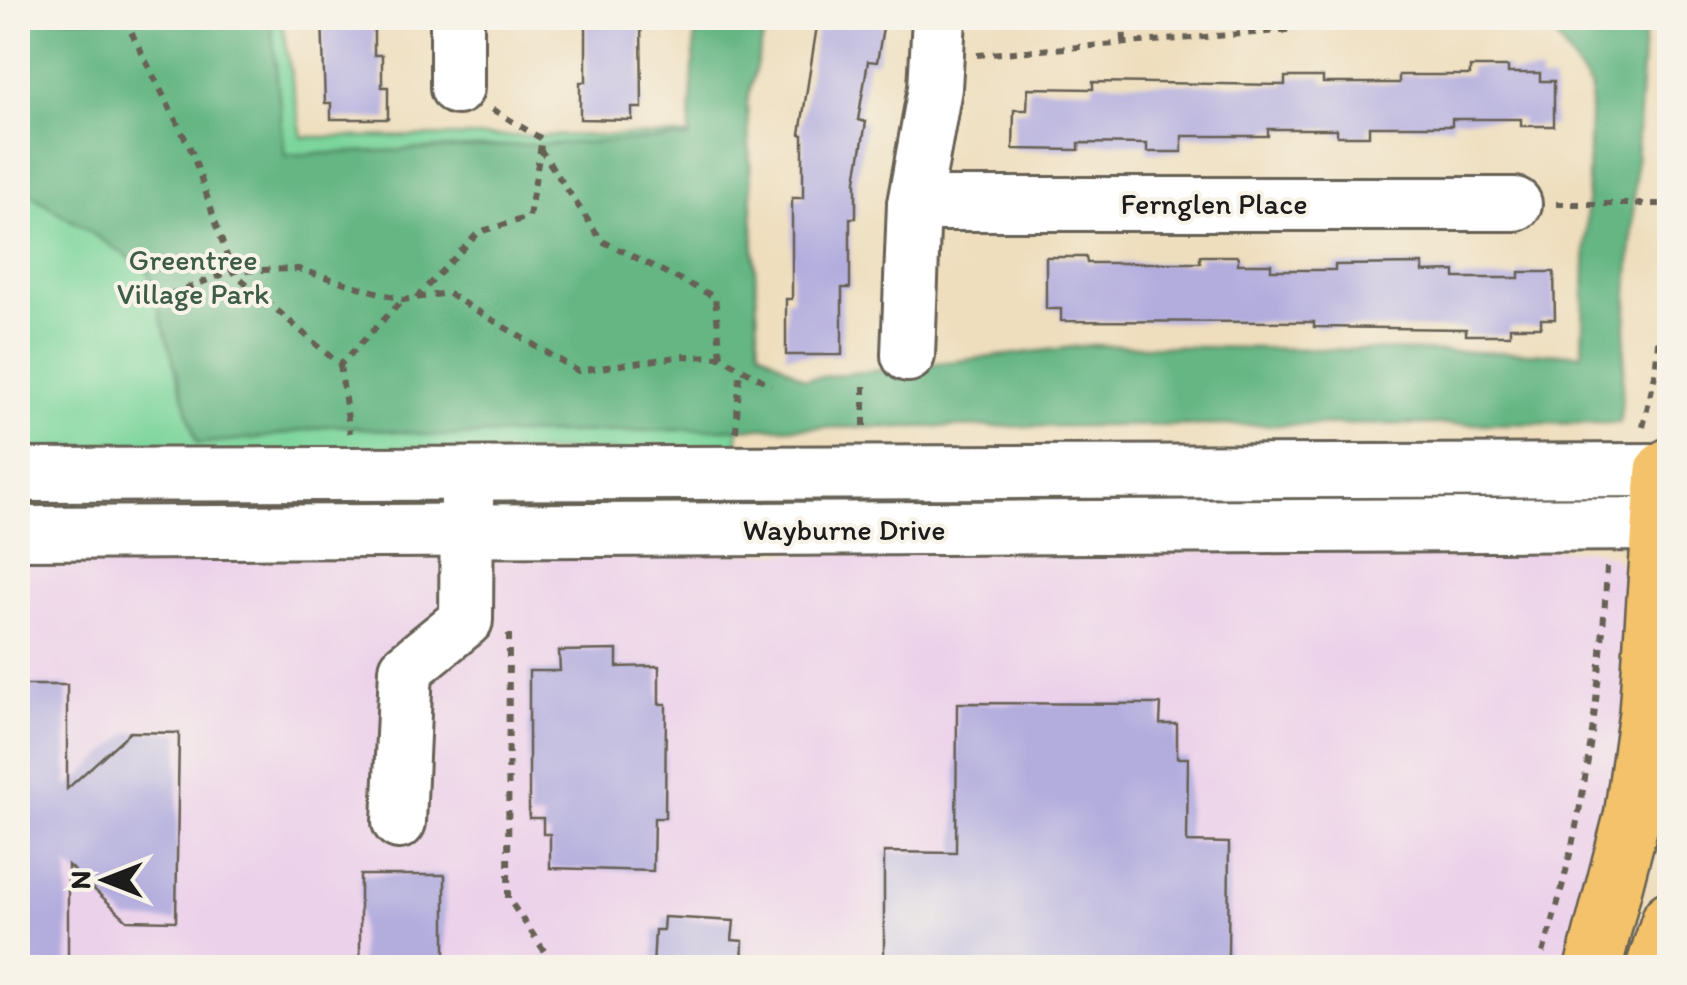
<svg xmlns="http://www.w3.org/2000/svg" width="1687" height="985" font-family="Itim,sans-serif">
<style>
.built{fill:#ecd1ea}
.green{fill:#7cd59b;stroke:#4c785c;stroke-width:2.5}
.forest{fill:#65b683;stroke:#406950;stroke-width:2.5}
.building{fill:#b3adde}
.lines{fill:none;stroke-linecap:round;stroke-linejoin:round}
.minor-casing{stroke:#666054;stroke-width:58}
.major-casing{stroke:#666054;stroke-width:60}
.path{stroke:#666054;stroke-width:6;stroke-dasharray:8 8;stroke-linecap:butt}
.minor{stroke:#fff;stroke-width:52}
.major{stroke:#f3c26a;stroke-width:55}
.labels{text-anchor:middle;stroke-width:8;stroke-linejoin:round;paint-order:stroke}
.street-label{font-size:30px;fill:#1c1c1c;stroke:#f7f3e8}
.park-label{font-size:30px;fill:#3e5d48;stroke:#f7f3e8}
</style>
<rect width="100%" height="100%" fill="#f7f3e8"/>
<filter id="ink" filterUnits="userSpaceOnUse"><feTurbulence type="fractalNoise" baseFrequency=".01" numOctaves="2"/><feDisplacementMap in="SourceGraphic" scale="20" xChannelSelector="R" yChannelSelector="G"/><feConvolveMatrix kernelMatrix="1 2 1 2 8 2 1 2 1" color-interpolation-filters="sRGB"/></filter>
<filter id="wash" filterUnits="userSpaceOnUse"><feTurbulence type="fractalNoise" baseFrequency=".0048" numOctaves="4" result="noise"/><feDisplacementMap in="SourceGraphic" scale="40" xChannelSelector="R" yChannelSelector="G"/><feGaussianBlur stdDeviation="2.25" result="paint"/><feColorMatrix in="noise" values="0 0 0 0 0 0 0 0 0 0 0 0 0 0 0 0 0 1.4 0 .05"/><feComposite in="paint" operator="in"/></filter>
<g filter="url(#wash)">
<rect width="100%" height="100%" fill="#eedebd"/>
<path class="built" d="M1594 550 1614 557 1634 584 1629 712 1573 967H18V556Z"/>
<path class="green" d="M18 18H281L302 137 738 135V451L18 455Z"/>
<path class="forest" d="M18 18H271L285 155 689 138 696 18H768L747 103 759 349 805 379 1091 345 1582 354 1591 88 1544 20 1645 18 1620 423 759 428 438 436 335 425 265 437 197 444 147 269 18 186Z"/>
<g id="blocks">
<g class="building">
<path d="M322 18H374V55H382V87H388V119H331V103H325Z"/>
<path d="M586 18H641L642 108H632V120L580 119V82H586Z"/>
<path d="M827 18 884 22 877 62 868 61 858 120 866 122 856 180V218H850V288H842V355H786V299H792V198H803V135L800 134 817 26 826 28Z"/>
<path d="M1470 67H1508V73H1540V81H1554V126H1521V119H1452V126H1369V136H1337V129H1268V136H1182V152H1147V144L1079 143V150L1013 149 1014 110H1027L1028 88 1093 89V82L1285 85V77H1323V83H1399V75H1470Z"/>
<path d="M1200 256H1238V264H1271V270H1335V265L1423 264V272L1455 271V278H1519V272H1554L1555 319H1541V327H1510V335H1466V329L1314 327V322L1061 321V309H1046V257H1086L1087 263H1200Z"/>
<path d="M617 650V667L659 666V704H666L665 818H654L653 871 550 868V834H543V818H529V671H560L559 651Z"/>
<path d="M18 685H67V789L130 732 179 733 176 921 127 920 68 865V965L18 966Z"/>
<path d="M957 703 1161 704 1160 724H1177V758H1188L1187 842 1229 843 1228 959H1160V968L884 965V852L956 853Z"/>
<rect x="360" y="875" width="85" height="93"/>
<path d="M664 917 734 921 732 940 743 941 742 968H653L655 930H663Z"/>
</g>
</g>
</g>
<g filter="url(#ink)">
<use href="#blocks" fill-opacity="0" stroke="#666054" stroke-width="2.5"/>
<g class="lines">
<g class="minor-casing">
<g id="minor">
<path d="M457 18V88"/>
<path d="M914 204H1515"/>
<path d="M908 355 914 204 935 88 939 18"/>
<path d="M18 475 1670 470"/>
<path d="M18 533 1670 524"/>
<path d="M399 822 406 669 466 620 467 498"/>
</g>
</g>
<g class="major-casing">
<g id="major">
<path d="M1593 968 1632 817 1647 713 1664 470 1670 466"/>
<path d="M1654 968 1670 919"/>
</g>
</g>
<g class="path">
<path d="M124 18 192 152 232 271 340 365 402 301"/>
<path d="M1123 18 1124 43"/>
<path d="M977 55 1292 30 1293 18"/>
<path d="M540 149 602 241 715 297 721 357"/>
<path d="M1556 204H1670"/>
<path d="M416 298 479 232 529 217 542 139 490 108"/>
<path d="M155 300 232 271 298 269 403 300 447 293 578 371 684 356 721 357 771 385"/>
<path d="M340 365 350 433"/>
<path d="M864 386V429"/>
<path d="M1643 427 1655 375 1670 210"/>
<path d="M736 432 740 369"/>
<path d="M509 634 508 898 556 968"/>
<path d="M1538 968C1582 838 1600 703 1607 567"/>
</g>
<use href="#minor" class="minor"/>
<use href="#major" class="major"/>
</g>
</g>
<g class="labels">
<g class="street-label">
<text x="1214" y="214">Fernglen Place</text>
<text x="844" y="540">Wayburne Drive</text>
</g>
<g class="park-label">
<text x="193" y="270">Greentree<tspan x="193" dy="34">Village Park</tspan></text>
</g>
</g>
<rect width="1687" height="985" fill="none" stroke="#f7f3e8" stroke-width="60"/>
<g transform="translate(105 880) rotate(270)" stroke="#f7f3e8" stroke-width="8" paint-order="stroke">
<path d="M0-8L18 38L0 25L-18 38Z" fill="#1c1c1c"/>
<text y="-15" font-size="28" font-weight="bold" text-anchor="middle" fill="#1c1c1c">N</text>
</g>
</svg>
